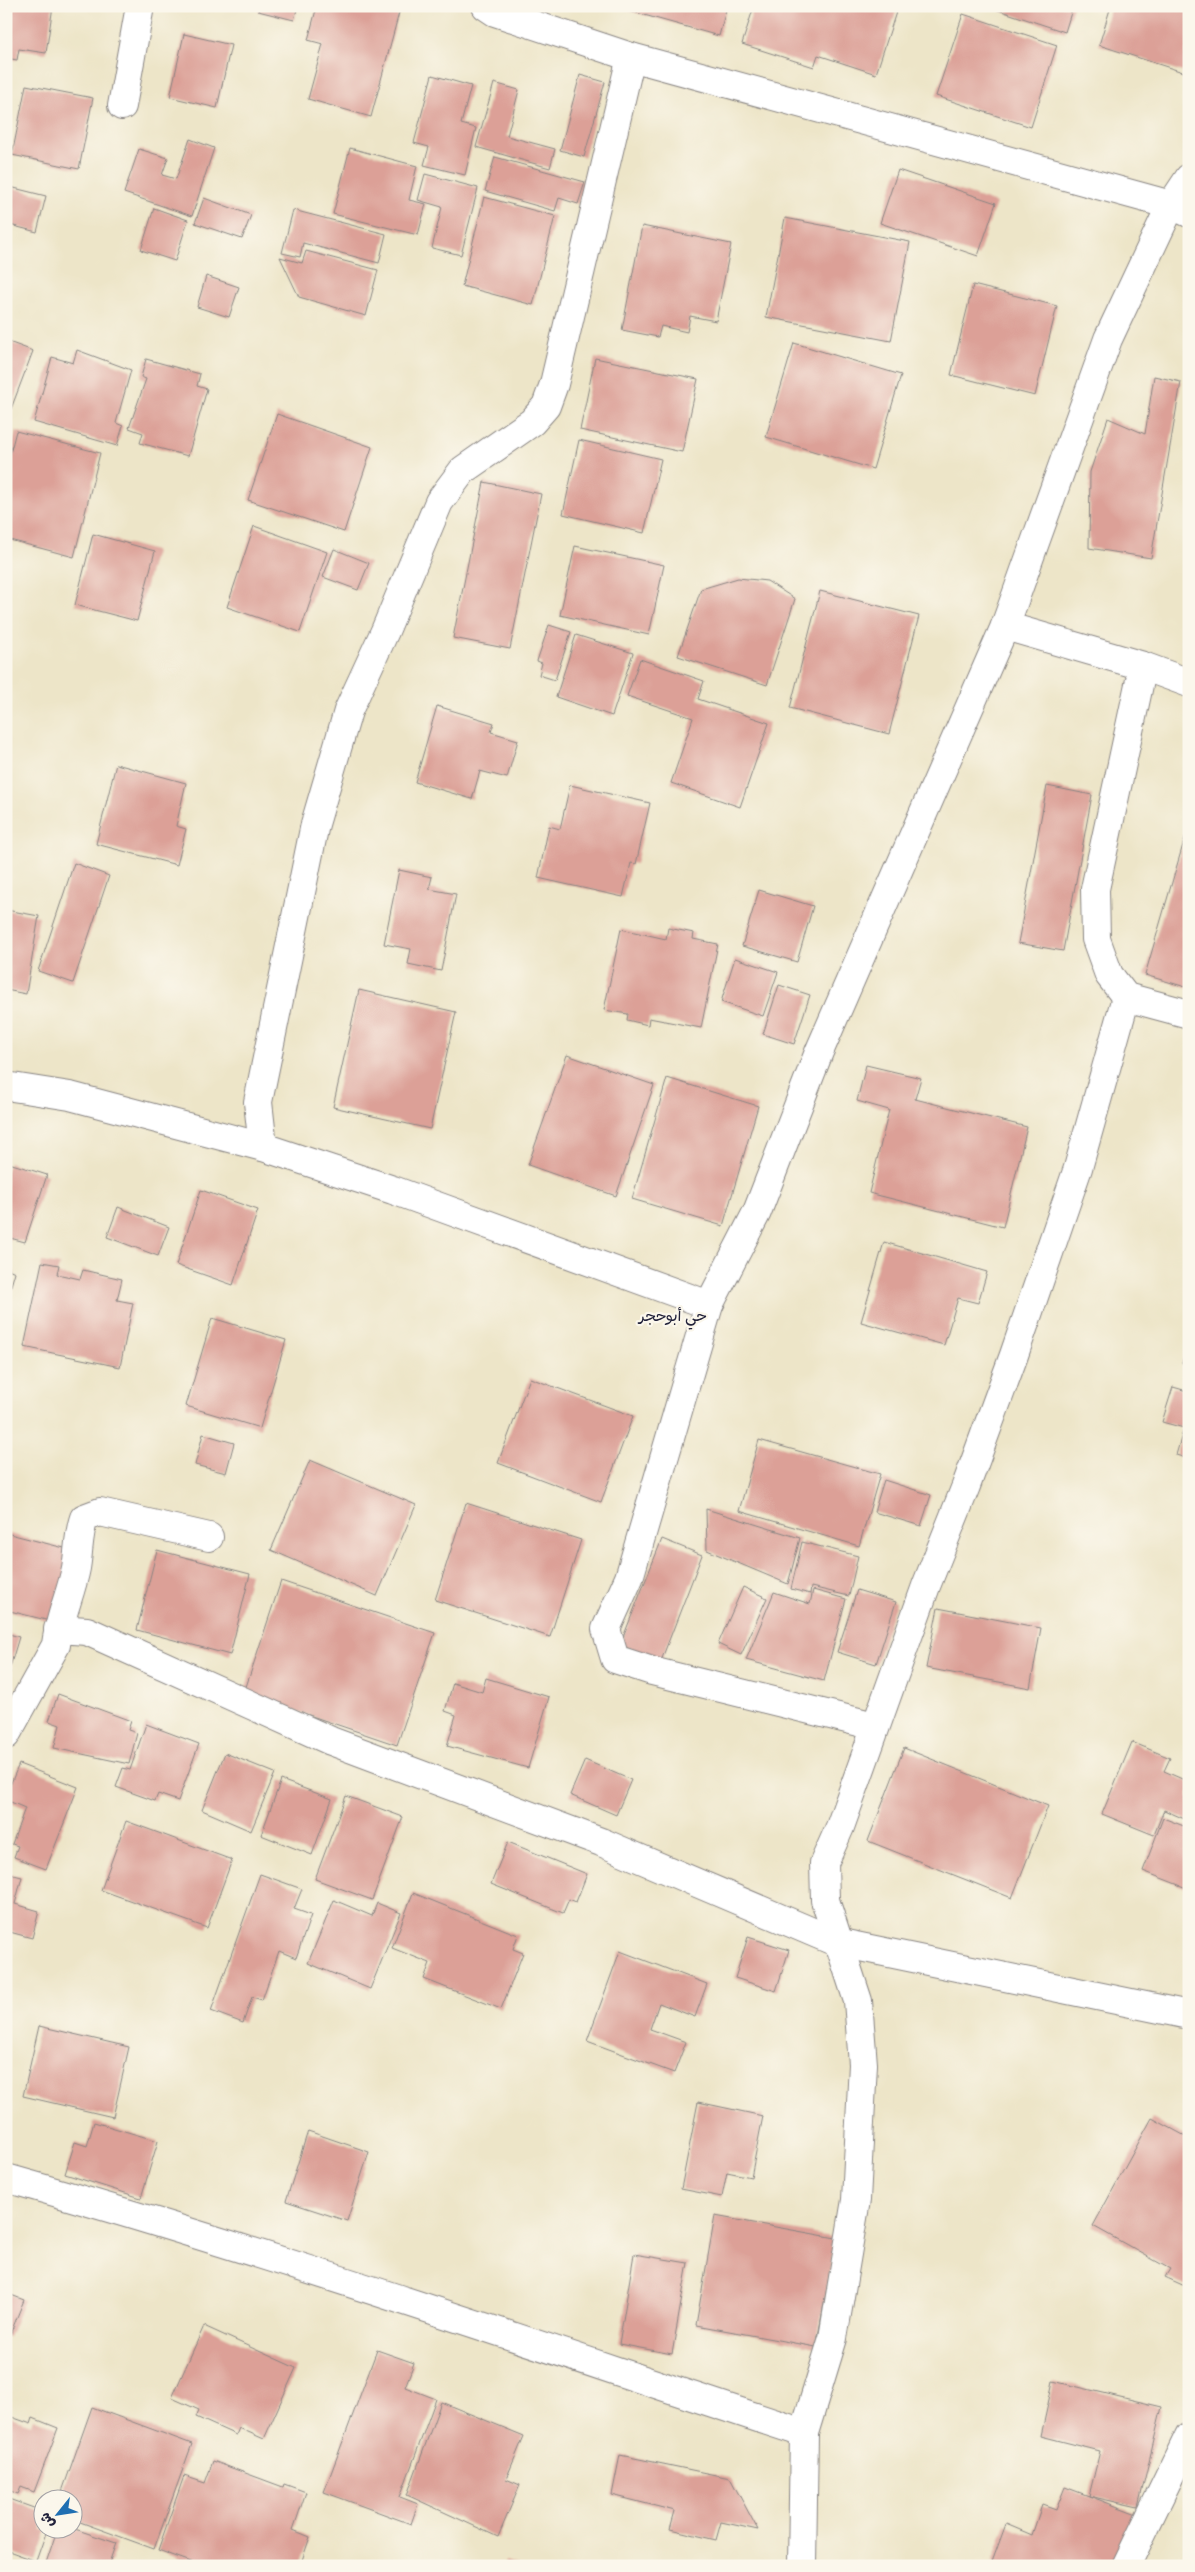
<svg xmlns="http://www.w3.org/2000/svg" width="1195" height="2572" font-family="Itim,'Playpen Sans Arabic',sans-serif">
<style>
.building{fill:#dca097}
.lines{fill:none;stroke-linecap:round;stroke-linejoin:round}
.minor-casing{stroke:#888482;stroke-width:30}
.minor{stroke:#fff;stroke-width:28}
.labels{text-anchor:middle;stroke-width:4.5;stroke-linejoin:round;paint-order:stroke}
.neighbourhood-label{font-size:16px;fill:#22223b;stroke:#fbf7ec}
</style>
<rect width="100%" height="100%" fill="#fbf7ec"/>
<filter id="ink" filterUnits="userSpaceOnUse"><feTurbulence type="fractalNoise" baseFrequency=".02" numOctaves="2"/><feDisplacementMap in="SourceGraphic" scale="10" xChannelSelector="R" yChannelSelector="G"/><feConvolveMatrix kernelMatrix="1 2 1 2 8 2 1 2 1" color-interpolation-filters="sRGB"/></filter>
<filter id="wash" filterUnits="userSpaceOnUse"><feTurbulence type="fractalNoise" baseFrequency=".0096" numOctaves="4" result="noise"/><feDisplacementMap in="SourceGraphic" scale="20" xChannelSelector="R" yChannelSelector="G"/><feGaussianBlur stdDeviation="1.12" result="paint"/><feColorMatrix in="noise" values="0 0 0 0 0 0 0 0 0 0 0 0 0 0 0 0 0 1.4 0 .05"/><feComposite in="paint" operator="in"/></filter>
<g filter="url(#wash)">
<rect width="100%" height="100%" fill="#ede5c8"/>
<g id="blocks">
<g class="building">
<path d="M6 6H53L46 53 19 49 17 60 6 58Z"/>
<path d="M260 6H298L294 20 258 11Z"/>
<path d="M317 6H392L400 9 371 117 308 99 323 44 308 40Z"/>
<path d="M612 6H727L719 36Z"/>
<path d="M754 6H889L897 9 876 74 818 55 814 67 742 44Z"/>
<path d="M986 6H1073L1065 32Z"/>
<path d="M1111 6H1189V43L1185 54 1189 55V74L1099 45Z"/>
<path d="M963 14 1057 45 1031 127 936 96Z"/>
<path d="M184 34 231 45 217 108 170 97Z"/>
<path d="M432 75 471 86 461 124 476 128 465 175 424 165 429 147 414 143Z"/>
<path d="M580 75 605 82 584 157 560 150Z"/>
<path d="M494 83 519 90 507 136 555 149 550 168 476 147Z"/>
<path d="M26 85 93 98 79 169 12 155Z"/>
<path d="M190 139 214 148 192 216 124 193 139 149 168 158 162 175 176 179Z"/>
<path d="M350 148 417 166 409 200 426 204 418 235 333 214Z"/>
<path d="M495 157 585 182 578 204 559 198 555 211 485 191Z"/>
<path d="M898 170 996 203 978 256 880 223Z"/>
<path d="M425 174 478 188 461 255 432 248 442 207 418 200Z"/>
<path d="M6 186 46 196 37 232 6 224Z"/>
<path d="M484 197 555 216 533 305 462 286Z"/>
<path d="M204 198 251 215 242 239 195 223Z"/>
<path d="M154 208 188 220 175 261 141 250Z"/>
<path d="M293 210 386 234 379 263 303 243 300 257 282 253Z"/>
<path d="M785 218 910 242 891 341 766 317Z"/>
<path d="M642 226 731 244 716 321 690 316 687 332 661 326 658 337 622 330Z"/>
<path d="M306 251 378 270 366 316 299 297 280 257 302 263Z"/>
<path d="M206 276 239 287 229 317 197 307Z"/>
<path d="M973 285 1057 306 1035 396 951 375Z"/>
<path d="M6 341 33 351 6 422Z"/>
<path d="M794 343 901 375 873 469 766 437Z"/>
<path d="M77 350 131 370 116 423 123 426 117 446 34 422 52 357 73 363Z"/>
<path d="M595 358 698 379 682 452 580 430Z"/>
<path d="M146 359 200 374 197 386 207 389 188 456 140 443 143 433 129 428 146 379 141 377Z"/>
<path d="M1154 376 1181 382 1151 558 1089 548 1090 472 1108 418 1145 434Z"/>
<path d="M277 414 372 447 344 532 248 500Z"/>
<path d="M16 431 100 453 74 557 6 539V469Z"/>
<path d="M579 440 661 459 644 533 563 514Z"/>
<path d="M484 482 541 494 510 649 453 638Z"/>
<path d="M254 526 327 552 300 632 227 607Z"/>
<path d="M93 534 155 551 137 621 75 605Z"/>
<path d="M575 546 664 565 649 635 560 615Z"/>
<path d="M334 549 369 563 358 590 323 577Z"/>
<path d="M738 578 767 581 795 599 767 685 678 656 701 589Z"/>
<path d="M820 591 919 616 889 734 790 708Z"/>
<path d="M549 625 571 632 555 680 539 675 542 663 537 661Z"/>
<path d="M576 635 633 653 612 716 556 697Z"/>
<path d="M640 659 704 681 698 699 769 723 740 807 671 783 693 718 627 696Z"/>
<path d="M437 706 494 723 491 732 518 740 507 778 480 771 472 799 415 782Z"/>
<path d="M116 764 186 783 176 826 186 829 177 865 96 844Z"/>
<path d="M570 785 650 803 636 864 631 863 623 897 538 878 549 826 560 829Z"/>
<path d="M1047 786 1092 795 1063 951 1018 943Z"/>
<path d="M1189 824V988L1145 975Z"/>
<path d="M74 863 109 876 73 983 38 971Z"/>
<path d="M399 870 432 877 429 889 456 894 441 971 408 964 411 949 384 944Z"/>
<path d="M759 890 813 906 797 962 742 946Z"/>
<path d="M6 910 39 916 26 994 6 990Z"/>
<path d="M668 928 694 933 693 939 718 944 701 1028 649 1018 648 1025 627 1020 628 1014 604 1010 621 929 666 939Z"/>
<path d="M735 958 778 972 763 1016 721 1002Z"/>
<path d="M779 985 810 995 794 1044 763 1034Z"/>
<path d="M359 990 456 1012 430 1129 333 1107Z"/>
<path d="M567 1055 654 1085 616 1196 528 1165Z"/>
<path d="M866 1065 921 1078 915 1099 1027 1127 1003 1227 869 1193 889 1110 857 1101Z"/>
<path d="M667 1078 758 1106 723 1226 632 1199Z"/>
<path d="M9 1163 47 1175 25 1242 10 1238 7 1247 6 1172Z"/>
<path d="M201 1190 258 1210 233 1285 176 1265Z"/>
<path d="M118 1207 169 1227 158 1256 107 1237Z"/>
<path d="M884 1242 987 1272 978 1303 958 1298 944 1345 861 1322Z"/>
<path d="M42 1262 59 1265 57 1274 80 1279 83 1270 122 1279 117 1300 133 1303 120 1367 24 1347Z"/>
<path d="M6 1268 15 1272 7 1299H6Z"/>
<path d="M212 1318 286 1340 260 1428 186 1406Z"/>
<path d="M1189 1340V1365L1182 1363Z"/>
<path d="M530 1378 633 1416 601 1502 498 1463Z"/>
<path d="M1173 1387 1187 1391 1189 1388V1459L1176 1455 1184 1428 1162 1422Z"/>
<path d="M203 1434 234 1443 226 1473 195 1465Z"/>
<path d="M759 1440 880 1474 859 1546 739 1511Z"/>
<path d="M310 1460 416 1505 377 1596 271 1550Z"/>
<path d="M884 1480 931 1495 921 1526 874 1512Z"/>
<path d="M466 1503 581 1540 550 1637 435 1600Z"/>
<path d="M706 1509 800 1538 788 1584 707 1550Z"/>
<path d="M6 1533 72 1550 54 1622 6 1610Z"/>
<path d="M662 1539 702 1555 661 1661 620 1645Z"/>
<path d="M802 1542 858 1556 849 1596 811 1587 810 1594 791 1589Z"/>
<path d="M157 1550 250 1574 230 1655 137 1630Z"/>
<path d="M281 1581 435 1633 397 1745 244 1693Z"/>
<path d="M743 1587 767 1598 741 1655 718 1644Z"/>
<path d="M813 1590 846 1599 824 1681 746 1660 774 1592 810 1604Z"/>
<path d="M857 1590 896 1602 876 1664 837 1652Z"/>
<path d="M938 1608 1041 1628 1030 1688 926 1668Z"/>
<path d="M6 1633 19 1637 10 1667 6 1666Z"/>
<path d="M6 1671 10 1672 7 1683H6Z"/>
<path d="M486 1678 549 1697 528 1768 447 1746 456 1715 445 1711 453 1683 482 1692Z"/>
<path d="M58 1694 131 1721 128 1730 137 1733 129 1764 54 1748 60 1725 49 1721Z"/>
<path d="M146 1724 199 1744 178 1801 158 1794 155 1801 116 1787 123 1768 130 1770Z"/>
<path d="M1132 1742 1170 1758 1164 1771 1189 1782V1821L1164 1810 1154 1835 1102 1814Z"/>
<path d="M904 1748 1048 1806 1012 1898 868 1841Z"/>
<path d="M225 1753 275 1773 251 1831 202 1810Z"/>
<path d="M585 1760 631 1780 616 1815 570 1795Z"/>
<path d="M19 1764 78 1787 46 1869 14 1857 18 1846 12 1844 25 1808 6 1800V1795Z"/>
<path d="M281 1780 332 1799 312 1855 261 1835Z"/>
<path d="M346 1796 403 1817 372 1900 315 1879Z"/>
<path d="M1163 1818 1189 1828V1889L1143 1871Z"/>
<path d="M126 1821 232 1860 207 1928 101 1890Z"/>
<path d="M508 1842 587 1874 576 1902 569 1899 563 1913 491 1884Z"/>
<path d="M6 1873 22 1877 15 1904 39 1911 32 1938 6 1931Z"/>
<path d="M260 1874 302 1889 294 1909 311 1915 296 1958 279 1951 262 2000 252 1997 243 2023 211 2011Z"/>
<path d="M413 1893 518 1935 513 1949 523 1953 501 2009 424 1979 430 1963 392 1948Z"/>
<path d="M334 1900 372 1916 377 1903 401 1913 370 1989 308 1963Z"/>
<path d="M748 1937 789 1950 776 1991 735 1978Z"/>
<path d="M620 1951 707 1984 695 2017 659 2003 650 2029 686 2042 674 2073 587 2041Z"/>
<path d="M39 2026 129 2047 113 2117 23 2096Z"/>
<path d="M698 2102 763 2116 751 2177 727 2172 722 2197 681 2189Z"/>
<path d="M1152 2118 1189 2138V2288L1165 2277 1170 2269 1093 2226Z"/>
<path d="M94 2122 158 2141 141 2198 65 2174 75 2142 87 2146Z"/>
<path d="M308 2131 369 2152 347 2221 286 2201Z"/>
<path d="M715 2216 836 2238 816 2347 696 2325Z"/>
<path d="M634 2254 688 2263 672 2354 619 2344Z"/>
<path d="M6 2293 24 2300 9 2337 6 2336Z"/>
<path d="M204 2326 296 2368 264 2439 239 2428 236 2435 196 2417 199 2410 172 2398Z"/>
<path d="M377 2350 414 2363 405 2387 436 2399 400 2497 418 2504 411 2524 324 2492Z"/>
<path d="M1053 2381 1162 2407 1138 2507 1089 2496 1100 2451 1041 2436Z"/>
<path d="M441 2402 524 2436 506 2479 520 2485 498 2537 407 2495Z"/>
<path d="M92 2407 192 2444 154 2549 72 2519V2500H59Z"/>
<path d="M6 2415 31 2424 33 2418 58 2428 34 2492 21 2487 18 2494 6 2489Z"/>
<path d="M620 2455 730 2478 758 2530 721 2522 716 2540 670 2529 675 2511 612 2495Z"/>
<path d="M213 2461 283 2487 284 2484 306 2492 293 2530 310 2537 300 2566H202L158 2550 184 2476 205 2483Z"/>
<path d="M1065 2487 1137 2514 1118 2566H1002L992 2562 1006 2524 1032 2535 1042 2505 1056 2510Z"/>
<path d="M6 2498 42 2511V2530H47L36 2561 6 2550Z"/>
<path d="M72 2528 116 2543 108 2566H45L57 2530Z"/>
<path d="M504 2561 517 2565V2566H502Z"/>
</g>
</g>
</g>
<g filter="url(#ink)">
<use href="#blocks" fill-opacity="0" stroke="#888482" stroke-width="1"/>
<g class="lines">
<g class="minor-casing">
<g id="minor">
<path d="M486 6 495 12 631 57 1171 205 1189 213"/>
<path d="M122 106 140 6"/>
<path d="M1189 178 1171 205 1108 339 1005 626 1143 666 1189 683"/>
<path d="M1143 666 1095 889 1096 939 1109 975 1126 997 1189 1014"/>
<path d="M6 1086 70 1096 263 1147 393 1190 709 1305"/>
<path d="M263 1147 258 1102 315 824 348 711 385 631 439 502 463 470 532 422 546 406 554 384 631 57"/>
<path d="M58 1629 87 1631 331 1741 601 1842 836 1942 1189 2015"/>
<path d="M875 1726 652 1671 615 1659 606 1629 629 1578 709 1305 757 1212 819 1052 1005 626"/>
<path d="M6 1735 56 1645C59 1618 71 1594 76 1568 79 1551 78 1535 84 1518L100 1512 209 1537"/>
<path d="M6 2178C275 2254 539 2346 804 2433"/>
<path d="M802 2566 804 2433 833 2338 856 2200 863 2064 858 2001 825 1900 824 1863 840 1827 926 1586 966 1486 1014 1355 1078 1168 1126 997"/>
<path d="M1126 2566 1189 2436"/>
</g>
</g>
<use href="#minor" class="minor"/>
</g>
</g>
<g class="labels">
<g class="neighbourhood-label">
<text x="673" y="1321">حي أبوحجر</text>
</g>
</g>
<rect width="1195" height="2572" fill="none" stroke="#fbf7ec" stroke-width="25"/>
<g transform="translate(58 2514) rotate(240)"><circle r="24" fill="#fbf7ec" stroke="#a4a2a5"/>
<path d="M0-4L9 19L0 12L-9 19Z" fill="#1f6fb2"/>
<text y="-8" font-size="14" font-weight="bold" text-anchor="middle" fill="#22223b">ش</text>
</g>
</svg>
